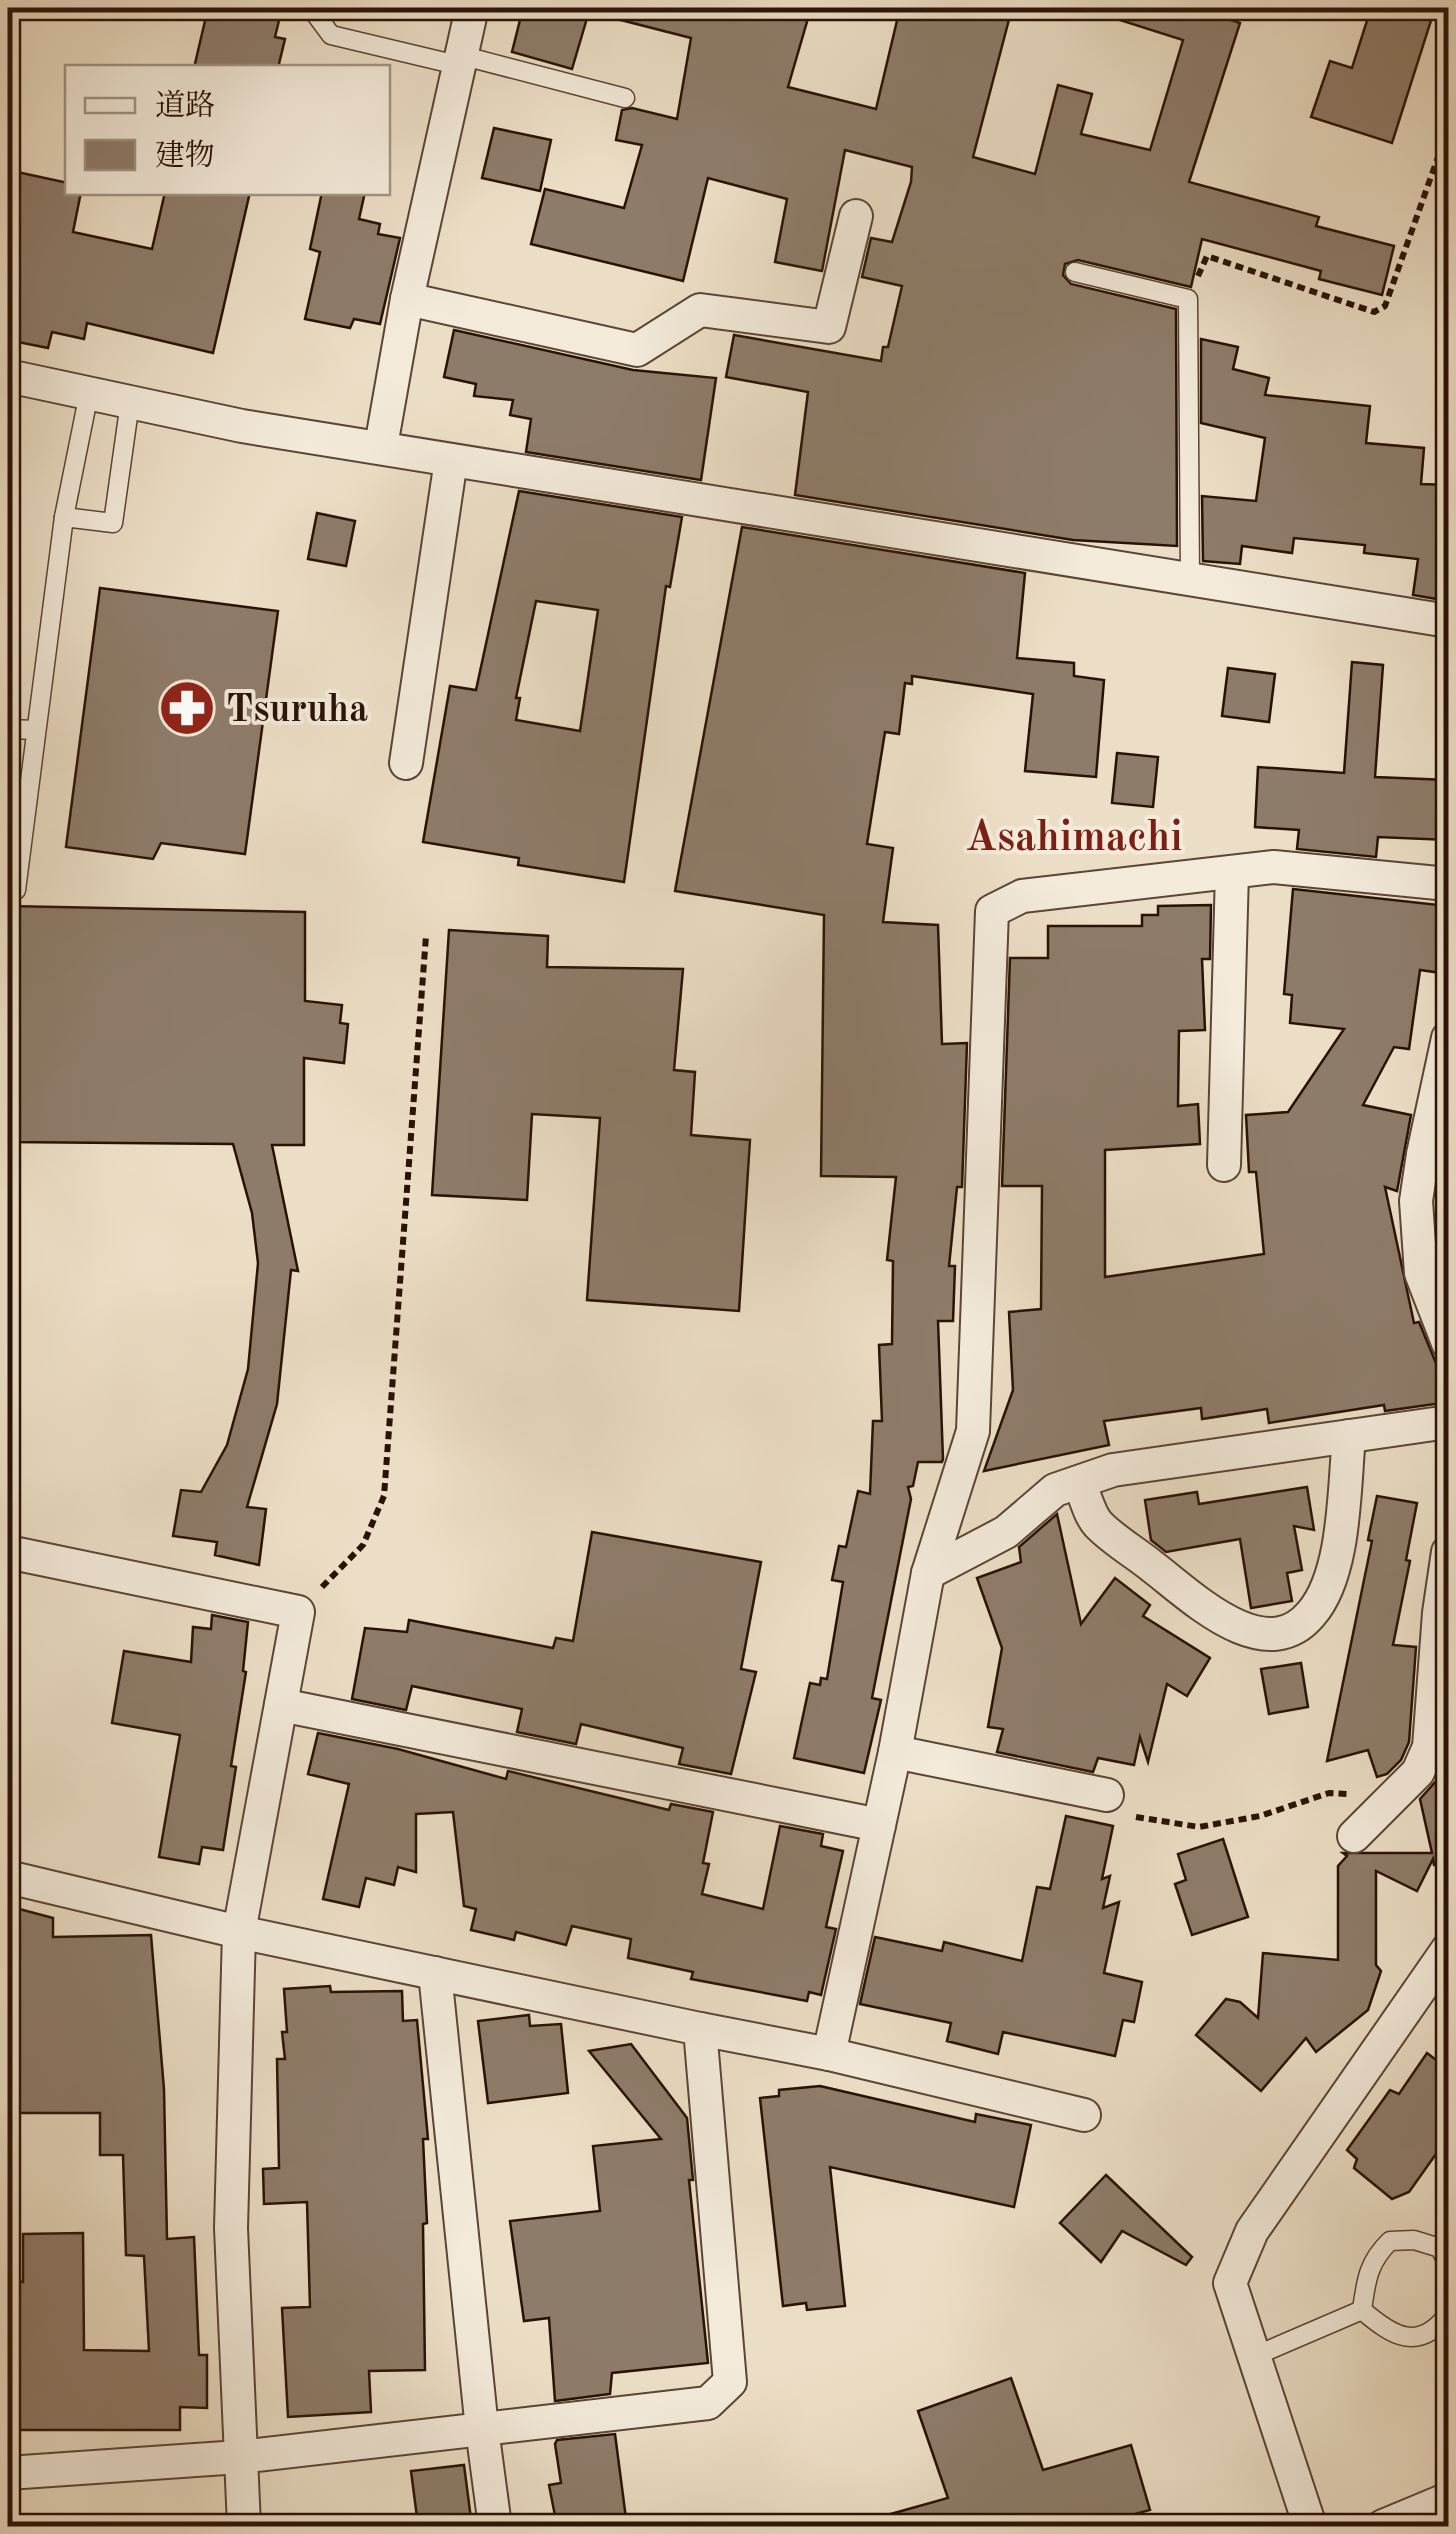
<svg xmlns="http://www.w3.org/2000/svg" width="1456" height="2534" font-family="'Old Standard TT','Noto Serif JP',serif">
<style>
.building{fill:#8e7c6a;stroke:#291206;stroke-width:2.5;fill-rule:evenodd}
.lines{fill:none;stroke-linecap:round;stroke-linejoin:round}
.lane-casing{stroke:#5a4536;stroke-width:21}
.street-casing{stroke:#5a4536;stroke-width:36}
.path{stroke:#291206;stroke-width:6;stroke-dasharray:8 5;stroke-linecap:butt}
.lane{stroke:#f3eada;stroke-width:18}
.street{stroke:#f3eada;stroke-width:32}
.labels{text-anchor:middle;stroke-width:8;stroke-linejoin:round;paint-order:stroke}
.poi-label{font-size:38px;font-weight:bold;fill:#291206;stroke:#f3eada;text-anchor:start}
.quarter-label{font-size:42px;font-weight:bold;fill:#7a1f14;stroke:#f3eada}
</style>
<rect width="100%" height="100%" fill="#ecdec6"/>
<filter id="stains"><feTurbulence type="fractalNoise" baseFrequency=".002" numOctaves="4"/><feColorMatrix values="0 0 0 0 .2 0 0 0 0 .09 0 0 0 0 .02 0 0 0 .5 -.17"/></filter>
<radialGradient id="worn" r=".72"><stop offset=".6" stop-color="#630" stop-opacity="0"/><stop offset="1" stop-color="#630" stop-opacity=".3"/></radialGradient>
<g class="building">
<path d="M208 8H282L275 37 285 39 278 68H194Z"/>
<path d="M523 8H590L572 69 512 52Z"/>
<path d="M619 8H811L788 87 876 109 900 8H1012L973 157 1035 174 1058 85 1092 94 1081 134 1150 150 1183 40 1104 15 1106 8H1196L1240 23 1189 182 1319 217 1316 226 1394 246 1382 295 1319 279 1321 271 1202 239 1191 287 1078 260 1065 264 1063 275 1071 284 1176 309 1177 546 1073 540 795 495 808 392 726 377 734 335 881 361 883 347H888L902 286 862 277 871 238 892 242 911 182 912 167 845 150 822 271 775 262 787 199 708 178 683 281 531 244 545 189 624 208 642 145 616 140 622 110 632 108 677 119 691 38 617 19Z"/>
<path d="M1371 8H1435L1392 143 1311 117 1330 61 1352 68Z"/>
<path d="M494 128 551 140 540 191 482 178Z"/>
<path d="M8 170 68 183V192H81L73 232 152 249 165 192H250L213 353 87 323 84 339 52 332 48 348 8 340Z"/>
<path d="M322 192H365L359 219 380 224 378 234 400 238 380 324 354 319 350 328 305 319 320 252 310 249Z"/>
<path d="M454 330 633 370 716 378 701 480 526 452 531 419 510 415 513 400 474 396 476 384 444 377Z"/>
<path d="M1201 339 1238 347 1233 369 1269 378 1265 395 1370 406 1366 443 1424 448 1421 484 1448 485V601L1413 595 1418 559 1364 553 1365 545 1294 538 1292 553 1242 546 1240 564 1203 561 1202 496 1256 501 1265 438 1201 423Z"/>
<path d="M519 491 682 517 670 587 666 586 624 882 518 865 519 858 423 842 450 686 476 690ZM536 601 598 610 580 731 516 720 520 698H516Z"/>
<path d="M317 513 355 521 346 566 308 559Z"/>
<path d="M742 527 1025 573 1017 658 1074 663V676L1104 680 1096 777 1025 771 1033 694 912 676V684L905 683 899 734 885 732 867 844 893 848 883 922 938 925 942 1044 967 1043 962 1187H957L949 1266H955L953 1321H938L943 1459 942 1462H918L913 1486 908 1487 911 1499 872 1698 881 1700 864 1773 794 1758 810 1683 820 1685 821 1678 827 1679 843 1582 832 1580 839 1546 846 1547 858 1491 870 1494 873 1421H882L879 1345 892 1344 893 1261 887 1260 896 1177 821 1176 824 915 675 891Z"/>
<path d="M100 588 278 611 245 854 161 843 153 859 66 847Z"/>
<path d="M1352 662 1383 665 1375 777 1448 780V840L1378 837 1376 857 1297 849 1299 830 1255 827 1258 767 1344 773Z"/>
<path d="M1228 668 1275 674 1269 722 1222 716Z"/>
<path d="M1117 753 1158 757 1153 807 1112 803Z"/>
<path d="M1293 889 1448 906V974L1420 970 1409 1049 1394 1047 1363 1105 1411 1115 1397 1191 1385 1187 1414 1323 1419 1322 1445 1385 1442 1403 1385 1411 1384 1405 1269 1423 1267 1409 1202 1419 1201 1408 1104 1421 1109 1445 984 1471 1013 1390 1009 1312 1041 1309 1042 1186H1002L1010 958H1048V926H1142V915H1158V906L1211 905 1210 959H1202L1205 1030 1179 1031 1178 1106 1198 1104 1200 1144 1105 1150V1277L1264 1254 1256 1172H1249L1246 1115 1288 1112 1344 1029 1290 1023 1292 995 1284 994Z"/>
<path d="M8 906 305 912V1001L342 1005 340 1023 348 1024 344 1063 304 1058V1145H272L298 1271 291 1270 277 1404 247 1507 266 1509 259 1565 215 1555 217 1542 173 1536 181 1490 201 1492 227 1445 248 1369 258 1263 252 1213 233 1144 8 1142Z"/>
<path d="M449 930 548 936 547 967 683 969 674 1070 695 1072 691 1135 750 1140 739 1311 587 1300 600 1118 532 1114 527 1200 432 1195Z"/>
<path d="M1307 1487 1314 1530 1294 1526 1302 1570 1287 1573 1292 1601 1251 1608 1240 1539 1166 1552 1151 1540 1145 1500 1197 1492 1199 1504Z"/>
<path d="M1377 1496 1417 1503 1406 1560 1410 1561 1393 1645 1416 1647 1409 1742 1401 1760 1387 1774 1377 1777 1368 1750 1327 1761 1372 1541 1368 1540Z"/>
<path d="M1057 1514 1081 1624 1115 1578 1150 1605 1143 1616 1210 1658 1187 1696 1167 1684 1148 1762 1140 1737 1134 1765 1098 1758 1093 1772 997 1752 1003 1729 988 1727 1002 1648 977 1578 1021 1562 1019 1547Z"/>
<path d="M592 1532 761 1562 741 1669 756 1672 731 1774 679 1764 683 1748 581 1724 576 1744 517 1732 522 1709 412 1686 406 1710 352 1699 365 1628 407 1632 409 1620 553 1648 556 1638 573 1641Z"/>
<path d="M212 1615 248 1622 243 1671 246 1672 231 1766 236 1767 223 1850 202 1847 199 1864 159 1857 180 1735 112 1723 124 1651 191 1662 193 1627 211 1629Z"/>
<path d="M1301 1663 1308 1707 1269 1714 1261 1669Z"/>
<path d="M318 1733 398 1749 506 1779 508 1771 669 1810 671 1804 713 1812 703 1863 709 1864 702 1894 763 1909 780 1826 823 1834 821 1846 843 1851 826 1927 836 1929 821 1995 809 1992 807 2001 691 1979 693 1972 628 1958 631 1939 572 1926 566 1945 516 1932 514 1940 471 1930 476 1909 464 1906 453 1812 416 1814V1872L398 1867 394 1885 366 1878 359 1907 323 1899 349 1784 308 1774Z"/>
<path d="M1448 1750V1864L1434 1865 1433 1859 1417 1891 1376 1871V1965L1381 1971 1368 2010 1316 2052 1306 2038 1261 2091 1196 2035 1226 1999 1240 2002 1258 2018 1263 1953 1338 1960V1866L1347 1856 1343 1853H1432L1420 1799 1436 1781Z"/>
<path d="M1066 1816 1113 1826 1102 1879 1110 1876 1103 1908 1119 1902 1104 1973 1142 1982 1134 2022 1123 2020 1115 2056 1003 2032 998 2054 947 2041 951 2023 860 2004 875 1937 942 1951 944 1942 1022 1961 1037 1887 1050 1889Z"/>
<path d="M1223 1839 1248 1917 1192 1935 1175 1884 1186 1880 1178 1854Z"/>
<path d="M8 1906 53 1918V1937L151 1935 164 2089 167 2239 194 2237 199 2355H207V2408L180 2407V2430H8V2395H15L17 2281 23 2282V2234L83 2233 84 2350 149 2351 144 2256 126 2255 123 2155H100V2113H8Z"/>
<path d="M330 1986 331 1992 402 1991 403 2021 417 2020 428 2139H423L427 2223 423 2224 425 2370 369 2371 371 2412 288 2417 282 2308 310 2307 307 2202 264 2204 263 2169 279 2168 277 2059H285L282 2032H287L284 1989Z"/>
<path d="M529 2015 530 2026 561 2024 568 2093 488 2103 478 2021Z"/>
<path d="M631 2044 687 2118 693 2180H689L708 2363 612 2373 610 2394 555 2401 549 2318 524 2321 510 2221 600 2211 593 2146 661 2139 589 2051Z"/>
<path d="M1427 2053 1448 2069V2137L1409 2192 1392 2199 1354 2168 1357 2159 1347 2150 1390 2090 1399 2094Z"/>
<path d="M820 2086 975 2122 976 2114 1031 2125 1014 2207 830 2167 845 2306 807 2310 806 2303 783 2306 760 2098 779 2096V2090Z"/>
<path d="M1106 2175 1192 2257 1186 2265 1122 2231 1101 2262 1060 2223Z"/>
<path d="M1011 2378 1043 2470 1131 2445 1150 2510 1092 2526H881L880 2517 948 2498 918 2411Z"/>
<path d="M615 2434 627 2526H557L549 2485 561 2483 555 2444 557 2440Z"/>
<path d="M464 2465 471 2519 418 2525 411 2471Z"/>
</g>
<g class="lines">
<g class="lane-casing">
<g id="lane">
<path d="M311 8 331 35 457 65"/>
<path d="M460 55 625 98"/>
<path d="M1075 272 1188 299 1190 578"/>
<path d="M64 517 89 393"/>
<path d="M8 729 36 730"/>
<path d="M8 890H16L64 517 113 523 130 402"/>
<path d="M1362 2310C1366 2281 1368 2262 1390 2241L1414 2240 1440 2248 1448 2264"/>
<path d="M1362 2310C1392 2336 1419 2353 1448 2314"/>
<path d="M1255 2356 1362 2310"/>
</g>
</g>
<g class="street-casing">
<g id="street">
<path d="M407 299 637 350 700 310 829 327 856 216"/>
<path d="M8 376 242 426 1448 621"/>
<path d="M381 446 407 299 472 8"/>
<path d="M406 763 451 460"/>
<path d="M1448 1038 1423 1154 1416 1201 1421 1273 1448 1343"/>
<path d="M1224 1165 1232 872"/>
<path d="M1079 1482C1085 1495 1089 1514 1098 1524 1113 1540 1136 1553 1153 1567 1191 1596 1265 1669 1311 1614 1346 1574 1344 1487 1349 1436"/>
<path d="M8 1552 298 1612 239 1932 8 1877"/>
<path d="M928 1573 1006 1532 1055 1490 1113 1470 1448 1422"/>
<path d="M281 1705 879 1825"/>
<path d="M895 1752 1107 1795"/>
<path d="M1354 1836 1418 1772 1429 1747 1439 1613 1448 1552"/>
<path d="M435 1973 482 2429 495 2526"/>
<path d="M700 2029 829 2054 1084 2115"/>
<path d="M829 2054 895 1752 928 1573 973 1431 992 911 1022 896 1274 867 1448 884"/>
<path d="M8 2473 239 2457 708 2403 730 2382 700 2029 239 1932 231 2228 244 2526"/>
<path d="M1310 2526 1230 2283 1252 2231 1448 1949"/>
<path d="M1383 2526 1448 2499"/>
</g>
</g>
<g class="path">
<path d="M1198 276 1207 256 1374 312 1385 306 1448 129"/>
<path d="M322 1587 363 1545 384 1496 426 936"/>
<path d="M1136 1817 1199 1827 1260 1816 1329 1793 1347 1794"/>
</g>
<use href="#lane" class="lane"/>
<use href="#street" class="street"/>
</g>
<defs>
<g id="pharmacy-disc" transform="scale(2.875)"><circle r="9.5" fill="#8f2418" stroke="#f3eada"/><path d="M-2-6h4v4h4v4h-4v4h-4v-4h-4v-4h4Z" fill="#fff"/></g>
</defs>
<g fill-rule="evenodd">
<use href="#pharmacy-disc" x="187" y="708"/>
</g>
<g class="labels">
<g class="poi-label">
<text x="226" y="721">Tsuruha</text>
</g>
<g class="quarter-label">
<text x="1074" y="850">Asahimachi</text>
</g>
</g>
<rect width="1456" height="2534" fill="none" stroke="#ecdec6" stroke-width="40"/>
<rect x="10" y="10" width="1436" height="2514" fill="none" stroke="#291206" stroke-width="5"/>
<rect x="20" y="20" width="1416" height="2494" fill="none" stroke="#291206" stroke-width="2.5"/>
<rect x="65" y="65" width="325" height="130" fill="#f3eada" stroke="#a29485" stroke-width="2.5"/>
<rect x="85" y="98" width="50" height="15" fill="#f3eada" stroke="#a29485" stroke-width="2.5"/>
<text x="155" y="115" font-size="30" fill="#291206">道路</text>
<rect x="85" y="140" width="50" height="30" fill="#8e7c6a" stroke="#a29485" stroke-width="2.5"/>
<text x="155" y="165" font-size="30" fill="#291206">建物</text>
<rect width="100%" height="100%" filter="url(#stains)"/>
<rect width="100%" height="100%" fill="url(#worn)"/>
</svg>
